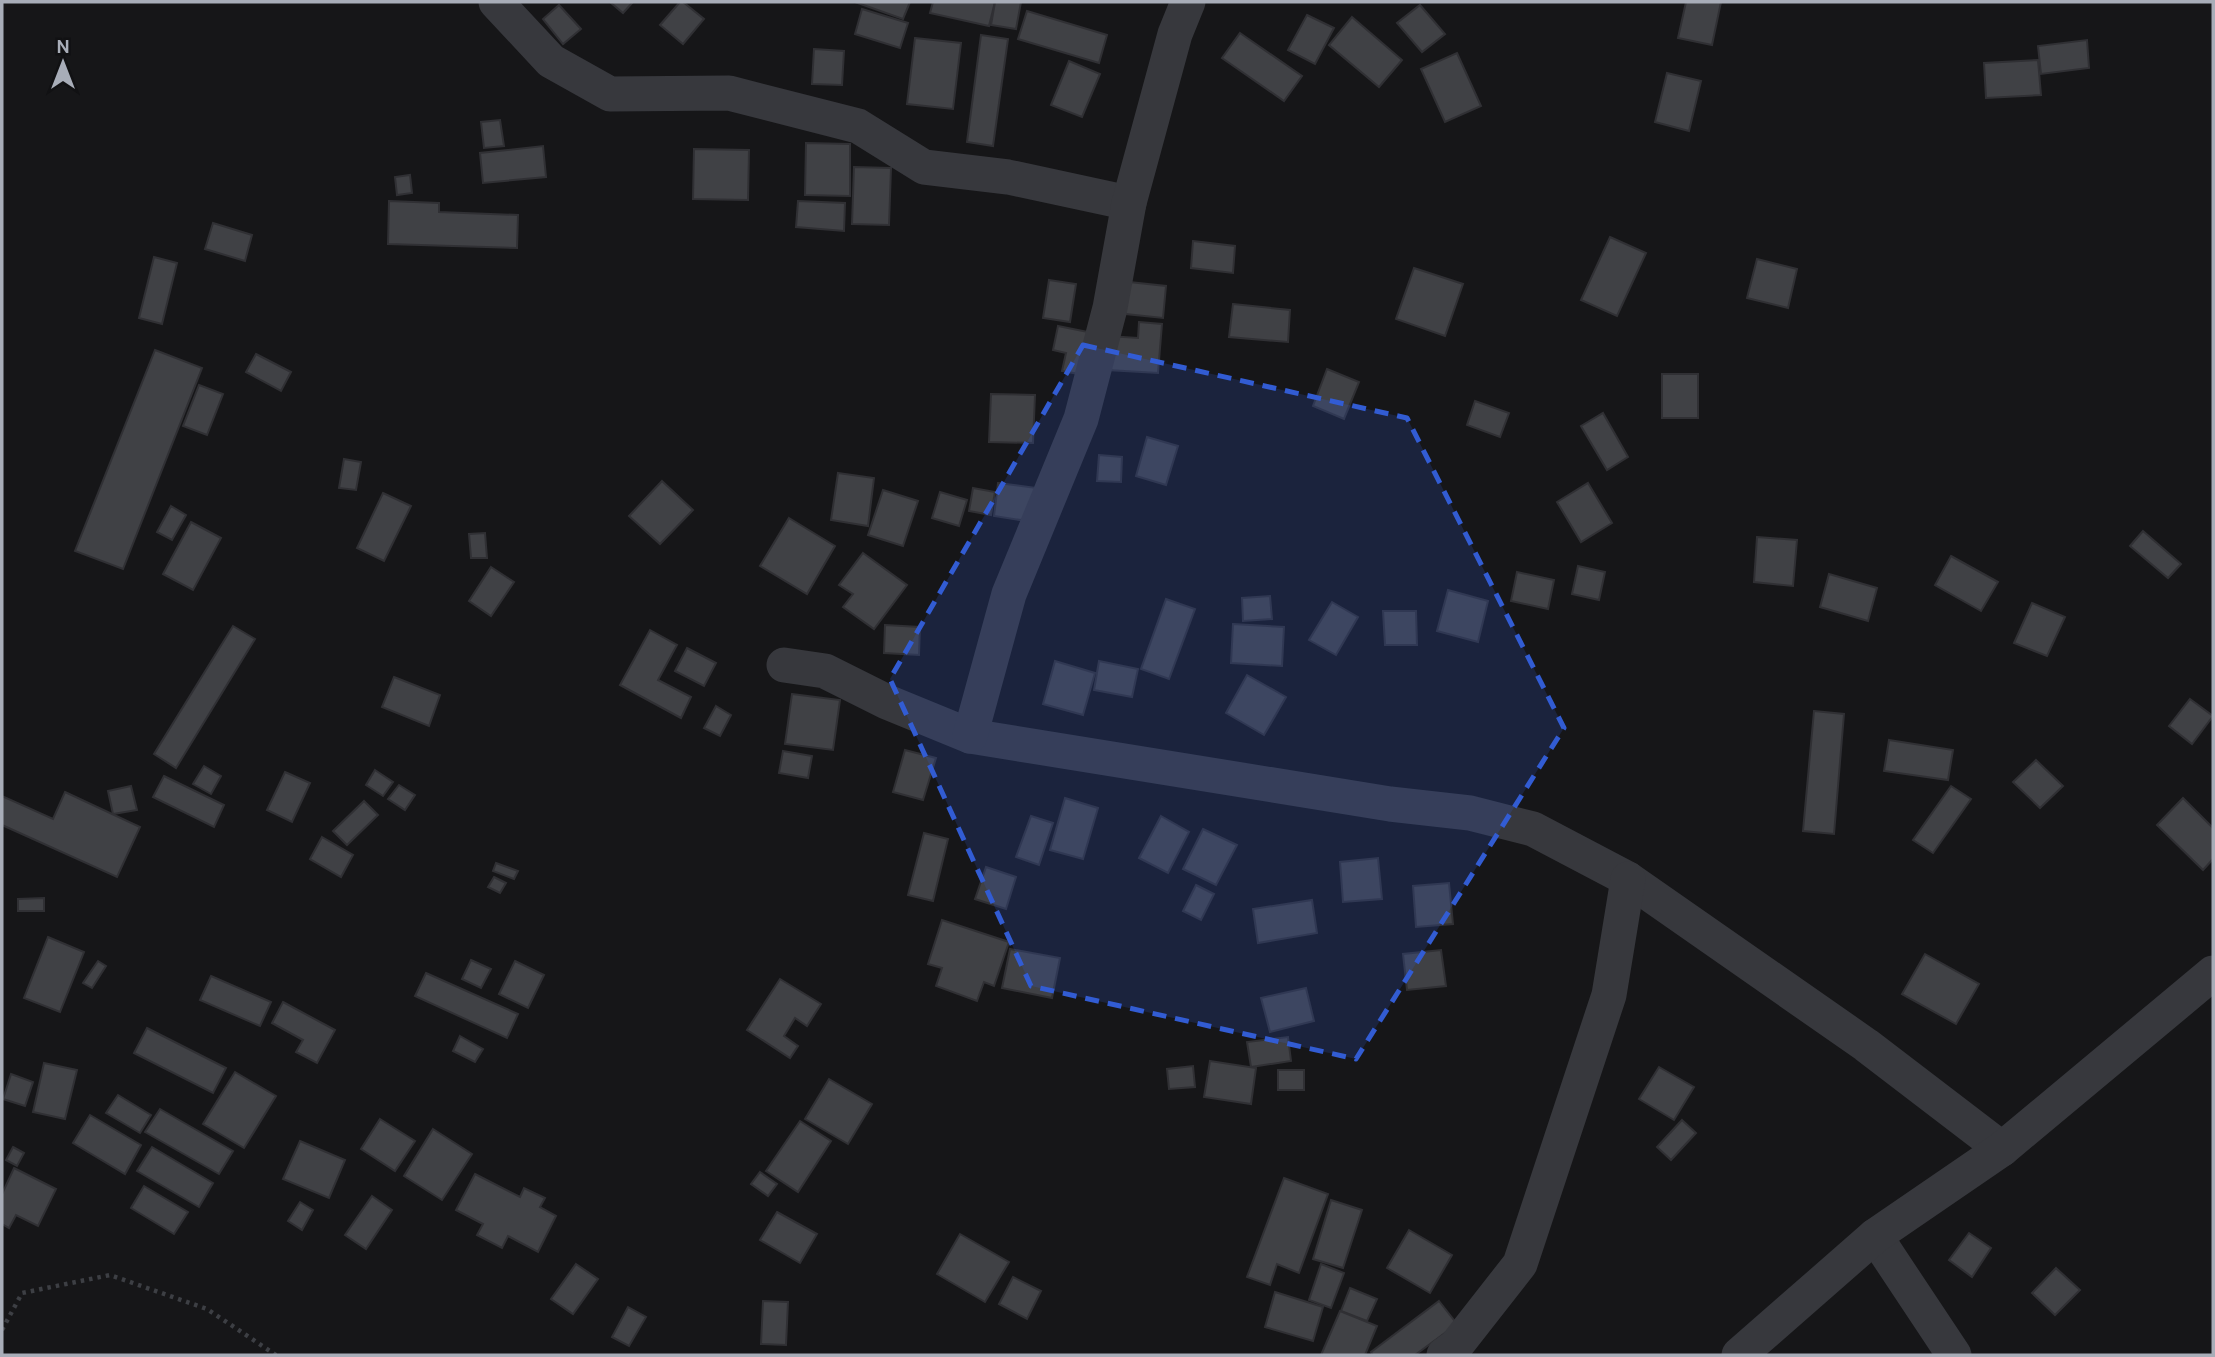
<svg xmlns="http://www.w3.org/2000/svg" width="2215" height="1357" font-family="Overpass,sans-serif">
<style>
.building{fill:#404145;stroke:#303034;stroke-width:2}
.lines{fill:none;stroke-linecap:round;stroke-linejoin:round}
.path{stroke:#3d3f44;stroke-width:4.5;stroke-dasharray:3.5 5;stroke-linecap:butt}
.minor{stroke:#37383d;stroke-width:35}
.marked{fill:#325cd3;fill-opacity:0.2;stroke:#325cd3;stroke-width:5;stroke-dasharray:14 9;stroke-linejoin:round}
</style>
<rect width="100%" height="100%" fill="#161618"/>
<g class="building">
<path d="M610 2H633L623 13Z"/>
<path d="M680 2H683L704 19 683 44 660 25Z"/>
<path d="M855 2H910L903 19Z"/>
<path d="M933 2H995L989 26 930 13Z"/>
<path d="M995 2H1021L1016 29 991 25Z"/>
<path d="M1686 2H1721L1712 45 1678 38Z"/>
<path d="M559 5 581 29 563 44 543 19Z"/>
<path d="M1420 5 1445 34 1422 52 1397 23Z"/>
<path d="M862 9 908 23 900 48 855 34Z"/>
<path d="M1027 11 1107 35 1099 63 1018 39Z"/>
<path d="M1307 15 1334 28 1315 64 1288 50Z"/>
<path d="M1352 17 1402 60 1379 87 1329 45Z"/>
<path d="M1240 33 1302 76 1284 101 1222 58Z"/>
<path d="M981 35 1008 39 993 146 967 142Z"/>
<path d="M915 38 961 43 953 109 907 104Z"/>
<path d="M2087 40 2089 68 2041 74 2038 46Z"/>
<path d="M814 49 844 51 842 85 812 84Z"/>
<path d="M1457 53 1481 106 1445 122 1421 69Z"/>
<path d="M2038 60 2041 95 1986 98 1984 63Z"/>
<path d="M1069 61 1100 74 1082 117 1051 105Z"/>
<path d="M1667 73 1701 81 1689 131 1655 122Z"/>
<path d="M500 120 504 146 484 148 481 122Z"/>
<path d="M806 143 850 144V196L805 195Z"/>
<path d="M543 146 546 177 483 183 480 153Z"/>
<path d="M694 149 749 150 748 200 693 199Z"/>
<path d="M854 167 891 168 889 225 852 224Z"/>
<path d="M410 175 412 193 397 195 395 177Z"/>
<path d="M389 201 439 203V212L518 215 517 248 388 244Z"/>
<path d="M798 201 845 203 844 231 796 227Z"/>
<path d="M213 223 252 235 245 261 205 249Z"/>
<path d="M1610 237 1646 253 1617 316 1581 300Z"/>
<path d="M1193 241 1235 246 1233 273 1191 268Z"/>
<path d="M154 257 177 263 162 324 139 318Z"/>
<path d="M1757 259 1797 269 1788 308 1747 298Z"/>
<path d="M1414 268 1463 284 1445 336 1396 319Z"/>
<path d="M1049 280 1076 284 1070 322 1043 318Z"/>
<path d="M1120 281 1166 286 1163 318 1116 313Z"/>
<path d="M1233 304 1290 310 1288 342 1229 337Z"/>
<path d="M1139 322 1162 324 1158 373 1107 370 1109 336 1138 338Z"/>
<path d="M1058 326 1093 333 1084 375 1062 371 1066 353 1053 350Z"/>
<path d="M155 350 202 368 123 569 75 551Z"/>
<path d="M256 354 291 372 281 391 246 372Z"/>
<path d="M1327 369 1359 382 1344 419 1313 406Z"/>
<rect x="1662" y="374" width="36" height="44"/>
<path d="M199 385 223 394 207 435 183 426Z"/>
<path d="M991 394 1035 395 1033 443 989 442Z"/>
<path d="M1475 401 1509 413 1500 437 1467 425Z"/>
<path d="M1603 413 1628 457 1607 470 1581 426Z"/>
<path d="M1147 437 1178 446 1166 485 1136 476Z"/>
<path d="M1099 455 1122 457 1121 482 1097 481Z"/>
<path d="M344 459 361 462 356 490 339 488Z"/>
<path d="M838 473 874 478 868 526 831 520Z"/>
<path d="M662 481 693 510 660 544 629 516Z"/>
<path d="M998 483 1037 488 1033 522 994 516Z"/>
<path d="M1588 483 1612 523 1581 542 1557 502Z"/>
<path d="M973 488 995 492 991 515 969 511Z"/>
<path d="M883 490 918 501 903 546 868 535Z"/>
<path d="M940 492 967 500 959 526 932 518Z"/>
<path d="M383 493 411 506 384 561 357 548Z"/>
<path d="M171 506 186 515 172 540 157 532Z"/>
<path d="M789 518 835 546 807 594 760 566Z"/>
<path d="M191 522 221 538 193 590 163 574Z"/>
<path d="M2143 531 2181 564 2168 578 2130 546Z"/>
<path d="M485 533 487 558H471L469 534Z"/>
<path d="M1757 537 1797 540 1793 586 1754 582Z"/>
<path d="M863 553 907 585 874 629 843 607 853 594 839 585Z"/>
<path d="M1951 556 1998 582 1981 611 1935 585Z"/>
<path d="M1578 566 1605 572 1599 600 1572 594Z"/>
<path d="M491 567 514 582 491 616 469 601Z"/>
<path d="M1517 572 1554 580 1548 609 1511 601Z"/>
<path d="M1829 574 1877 588 1868 621 1820 607Z"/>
<path d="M1448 590 1488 601 1478 642 1437 631Z"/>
<path d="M1270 596 1272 619 1243 621 1242 598Z"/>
<path d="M1166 599 1195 609 1169 679 1141 669Z"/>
<path d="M1332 602 1358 617 1336 655 1309 640Z"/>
<path d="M2032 603 2065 617 2047 656 2014 643Z"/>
<path d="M1383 611H1416L1417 645H1385Z"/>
<path d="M1233 624 1284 627 1282 666 1231 663Z"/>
<path d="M885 625 920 627 919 655 884 653Z"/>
<path d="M233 626 255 639 176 768 154 754Z"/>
<path d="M650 630 677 645 658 680 691 697 681 718 620 685Z"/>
<path d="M687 648 716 663 704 686 675 671Z"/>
<path d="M1055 661 1095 673 1083 715 1043 704Z"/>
<path d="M1099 661 1138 669 1132 697 1094 690Z"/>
<path d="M1247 675 1286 697 1264 735 1226 713Z"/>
<path d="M394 677 440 695 429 726 382 707Z"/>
<path d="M792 694 840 700 833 750 785 744Z"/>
<path d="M2190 699 2213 716 2192 744 2169 726Z"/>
<path d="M716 706 731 715 720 736 704 728Z"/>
<path d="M1814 711 1844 714 1834 834 1803 831Z"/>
<path d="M1889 740 1953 750 1948 780 1884 771Z"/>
<path d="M905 750 936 758 923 800 893 792Z"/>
<path d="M783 751 812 756 808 778 779 773Z"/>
<path d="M2036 760 2063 786 2040 808 2013 782Z"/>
<path d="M204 766 221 776 211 794 193 784Z"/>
<path d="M375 770 393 782 383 796 366 785Z"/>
<path d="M285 772 310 783 292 822 267 810Z"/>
<path d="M164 776 224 805 214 827 153 797Z"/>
<path d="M399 785 415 795 405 810 388 799Z"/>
<path d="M131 786 137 810 113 814 108 791Z"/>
<path d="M1951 786 1971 799 1933 853 1913 840Z"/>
<path d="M65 792 140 827 117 877 2 825V796L53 819Z"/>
<path d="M1065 798 1098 808 1083 859 1050 850Z"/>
<path d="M2183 798 2213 828V859L2203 870 2157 825Z"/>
<path d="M364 801 378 815 347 845 333 831Z"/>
<path d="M1031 816 1053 823 1039 865 1016 857Z"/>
<path d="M1161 816 1189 832 1168 873 1139 858Z"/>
<path d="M1203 829 1237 845 1216 885 1183 869Z"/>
<path d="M924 833 948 839 933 901 908 895Z"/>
<path d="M322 837 353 855 341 877 310 859Z"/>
<path d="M1378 858 1382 899 1343 902 1340 862Z"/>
<path d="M496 863 518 871 514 879 493 871Z"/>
<path d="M986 867 1016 877 1006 909 975 899Z"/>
<path d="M494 877 506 883 500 893 488 887Z"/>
<path d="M1449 883 1453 924 1416 927 1413 886Z"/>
<path d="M1196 885 1214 894 1201 920 1183 911Z"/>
<path d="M44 898V911H18V899Z"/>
<path d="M1312 900 1317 933 1258 943 1253 909Z"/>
<path d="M942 920 1009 942 994 986 984 982 977 1001 936 986 942 968 928 964Z"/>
<path d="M48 937 84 952 60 1012 24 998Z"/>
<path d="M1010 949 1060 958 1052 998 1002 988Z"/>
<path d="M1441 950 1446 986 1407 990 1403 954Z"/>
<path d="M1925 954 1979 984 1956 1024 1902 994Z"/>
<path d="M471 960 491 969 481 988 462 979Z"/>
<path d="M98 961 106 966 92 988 83 983Z"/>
<path d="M515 961 544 975 528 1008 499 994Z"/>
<path d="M426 973 518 1014 507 1038 415 996Z"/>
<path d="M211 976 271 1002 260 1026 200 1000Z"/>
<path d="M780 979 821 1004 807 1026 795 1018 784 1036 798 1046 790 1058 747 1030Z"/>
<path d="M1306 988 1314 1021 1270 1032 1261 998Z"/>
<path d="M283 1002 335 1030 317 1063 296 1052 303 1040 272 1023Z"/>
<path d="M147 1028 226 1068 213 1093 134 1053Z"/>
<path d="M460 1036 483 1049 475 1062 453 1051Z"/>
<path d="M1288 1037 1291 1061 1251 1067 1247 1042Z"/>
<path d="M1210 1061 1256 1068 1251 1104 1204 1097Z"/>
<path d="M44 1063 77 1070 65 1119 33 1112Z"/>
<path d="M1193 1066 1195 1087 1169 1089 1167 1069Z"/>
<path d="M1659 1067 1694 1087 1674 1120 1639 1099Z"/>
<rect x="1278" y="1070" width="26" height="20"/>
<path d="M235 1072 276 1096 244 1148 203 1124Z"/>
<path d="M11 1074 33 1082 25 1106 3 1099Z"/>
<path d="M829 1079 872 1104 848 1144 805 1119Z"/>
<path d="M118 1095 151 1115 140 1133 106 1113Z"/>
<path d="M160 1109 233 1151 219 1174 145 1132Z"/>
<path d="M90 1115 141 1145 125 1174 73 1143Z"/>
<path d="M380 1119 415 1141 395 1171 361 1149Z"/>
<path d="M1682 1120 1696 1133 1671 1160 1657 1147Z"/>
<path d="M800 1121 831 1141 798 1192 766 1171Z"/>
<path d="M433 1129 472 1154 442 1200 404 1176Z"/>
<path d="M300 1141 345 1160 329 1198 283 1179Z"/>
<path d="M13 1147 24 1153 17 1166 6 1160Z"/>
<path d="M152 1147 213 1183 199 1207 137 1171Z"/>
<path d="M14 1168 56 1189 38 1226 16 1215 9 1228 2 1224V1194Z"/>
<path d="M760 1172 777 1184 768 1196 751 1184Z"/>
<path d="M475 1174 520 1197 524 1188 545 1198 540 1207 556 1216 538 1252 508 1236 502 1248 477 1235 483 1224 456 1210Z"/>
<path d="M1284 1178 1328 1194 1299 1273 1277 1264 1270 1285 1247 1277Z"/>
<path d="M144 1186 188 1212 174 1234 131 1208Z"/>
<path d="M372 1196 392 1210 366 1249 345 1235Z"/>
<path d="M1331 1200 1362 1210 1343 1268 1313 1259Z"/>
<path d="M300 1202 313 1210 302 1230 288 1221Z"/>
<path d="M777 1212 817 1234 800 1263 760 1240Z"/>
<path d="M1409 1230 1452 1255 1430 1293 1387 1268Z"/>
<path d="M1969 1233 1991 1248 1972 1277 1949 1260Z"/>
<path d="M960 1234 1009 1262 985 1302 937 1274Z"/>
<path d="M576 1264 598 1279 573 1314 551 1299Z"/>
<path d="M1321 1264 1344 1273 1331 1308 1309 1300Z"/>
<path d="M2056 1268 2080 1290 2055 1315 2032 1293Z"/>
<path d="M1013 1277 1041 1291 1027 1319 999 1304Z"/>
<path d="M1350 1288 1377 1299 1367 1321 1341 1311Z"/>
<path d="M1275 1292 1323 1307 1313 1341 1265 1327Z"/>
<path d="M763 1301 788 1302 786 1345 761 1344Z"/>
<path d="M1439 1301 1457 1324 1415 1355H1373L1371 1352Z"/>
<path d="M628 1307 646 1317 629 1346 612 1337Z"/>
<path d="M1340 1311 1377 1326 1365 1355H1321Z"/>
</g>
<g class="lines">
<path class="path" d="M2 1330 22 1293 110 1275 207 1309 276 1355"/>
<g class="minor">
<path d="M496 2 551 61 610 94 729 93 858 126 924 167 1008 177 1129 203"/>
<path d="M784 665 825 671 887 702 970 736 1390 804 1470 813 1533 829 1628 879 1866 1045 2002 1149"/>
<path d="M970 736 1009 594 1081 419 1110 308 1129 203 1175 34 1188 2"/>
<path d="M1875 1236 1954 1355"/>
<path d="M1444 1355 1455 1347 1520 1264 1609 995 1628 879"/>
<path d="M1739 1355 1875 1236 2002 1149 2213 973"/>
</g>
</g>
<path class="marked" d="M1083 345 1407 418 1564 728 1356 1059 1031 986 890 679Z"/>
<rect width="2215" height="1357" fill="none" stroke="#a8adb8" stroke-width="7"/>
<g transform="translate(63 63)" stroke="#111113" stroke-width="5" paint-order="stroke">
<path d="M0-5L12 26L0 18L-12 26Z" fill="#a8adb8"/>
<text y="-10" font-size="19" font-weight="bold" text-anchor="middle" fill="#a8adb8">N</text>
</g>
</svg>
